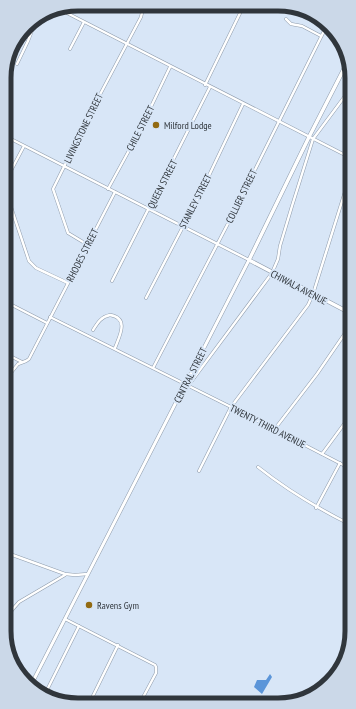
<svg xmlns="http://www.w3.org/2000/svg" width="356" height="709" font-family="'PT Sans Narrow',sans-serif">
<style>
.water{fill:#5b95d9}
.lines{fill:none;stroke-linecap:round;stroke-linejoin:round}
.minor-casing{stroke:#8f9cac;stroke-width:3.5}
.tertiary-casing{stroke:#8f9cac;stroke-width:4}
.secondary-casing{stroke:#8f9cac;stroke-width:4.5}
.minor{stroke:#fff;stroke-width:2.5}
.tertiary{stroke:#fff;stroke-width:3}
.secondary{stroke:#fff;stroke-width:3.5}
.poi-dot{fill:#926a12;stroke:#d8e6f7;stroke-width:1.5}
.labels{text-anchor:middle;stroke-width:4;stroke-linejoin:round;paint-order:stroke}
.poi-label{font-size:10px;fill:#30363c;stroke:#d8e6f7;text-anchor:start}
.street-label{font-size:10px;fill:#30363c;stroke:#d8e6f7}
.rim{fill:none;stroke:#30363c;stroke-width:5}
</style>
<rect width="100%" height="100%" fill="#d8e6f7"/>
<path class="water" d="M270 674 272 677 262 694 254 687 257 680H266Z"/>
<g class="lines">
<g class="minor-casing">
<g id="minor">
<path d="M61 10 349 157"/>
<path d="M286 19 291 24 302 26 321 36"/>
<path d="M70 49 84 22"/>
<path d="M17 64 28 41 36 20"/>
<path d="M205 85 244 5"/>
<path d="M5 136 249 260"/>
<path d="M5 182 24 146"/>
<path d="M5 189 29 261 36 268 68 283"/>
<path d="M108 189 138 134 170 67"/>
<path d="M88 245 68 233 53 189 95 104 141 17 144 4"/>
<path d="M112 281 210 87"/>
<path d="M146 298 204 186 243 104"/>
<path d="M6 302 47 323"/>
<path d="M50 317 231 407 351 469"/>
<path d="M93 330C98 322 101 317 110 315 130 318 119 337 115 348"/>
<path d="M6 354 22 362"/>
<path d="M153 368 234 212 328 23"/>
<path d="M6 379 18 364 26 361 29 359 115 192"/>
<path d="M188 386 272 273 278 259 280 246 292 206 313 139 348 92"/>
<path d="M274 430 317 374 350 326"/>
<path d="M322 454 350 416"/>
<path d="M258 467C287 490 319 509 351 525"/>
<path d="M199 471 231 407 308 305 313 294 349 179"/>
<path d="M316 508 340 463"/>
<path d="M7 553 65 574 75 575 88 574"/>
<path d="M8 619 12 610 19 602 65 575"/>
<path d="M65 619 155 665 156 667V673L140 703"/>
<path d="M45 694 79 626"/>
<path d="M89 704 118 645"/>
</g>
</g>
<g class="tertiary-casing">
<path id="tertiary" d="M30 687 249 260"/>
</g>
<g class="secondary-casing">
<path id="secondary" d="M348 61 309 137 249 260 350 313"/>
</g>
<use href="#minor" class="minor"/>
<use href="#tertiary" class="tertiary"/>
<use href="#secondary" class="secondary"/>
</g>
<g class="poi-dot">
<circle cx="156" cy="125" r="4"/>
<circle cx="89" cy="605" r="4"/>
</g>
<g class="labels">
<g class="poi-label">
<text x="164" y="129">Milford Lodge</text>
<text x="97" y="609">Ravens Gym</text>
</g>
<g class="street-label">
<text transform="translate(83 128) rotate(-64)" y="4">LIVINGSTONE STREET</text>
<text transform="translate(140 128) rotate(-63)" y="4">CHILE STREET</text>
<text transform="translate(162 184) rotate(-63)" y="4">QUEEN STREET</text>
<text transform="translate(241 196) rotate(-64)" y="4">COLLIER STREET</text>
<text transform="translate(195 201) rotate(-63)" y="4">STANLEY STREET</text>
<text transform="translate(82 255) rotate(-63)" y="4">RHODES STREET</text>
<text transform="translate(299 287) rotate(28)" y="4">CHIWALA AVENUE</text>
<text transform="translate(190 375) rotate(-63)" y="4">CENTRAL STREET</text>
<text transform="translate(268 426) rotate(27)" y="4">TWENTY THIRD AVENUE</text>
</g>
</g>
<path d="M0 0H356V709H0ZM78 11H278A67 67 0 0 1 345 78V631A67 67 0 0 1 278 698H78A67 67 0 0 1 11 631V78A67 67 0 0 1 78 11Z" fill="#cbd8e8" fill-rule="evenodd"/>
<path class="rim" d="M78 11H278A67 67 0 0 1 345 78V631A67 67 0 0 1 278 698H78A67 67 0 0 1 11 631V78A67 67 0 0 1 78 11Z"/>
</svg>
